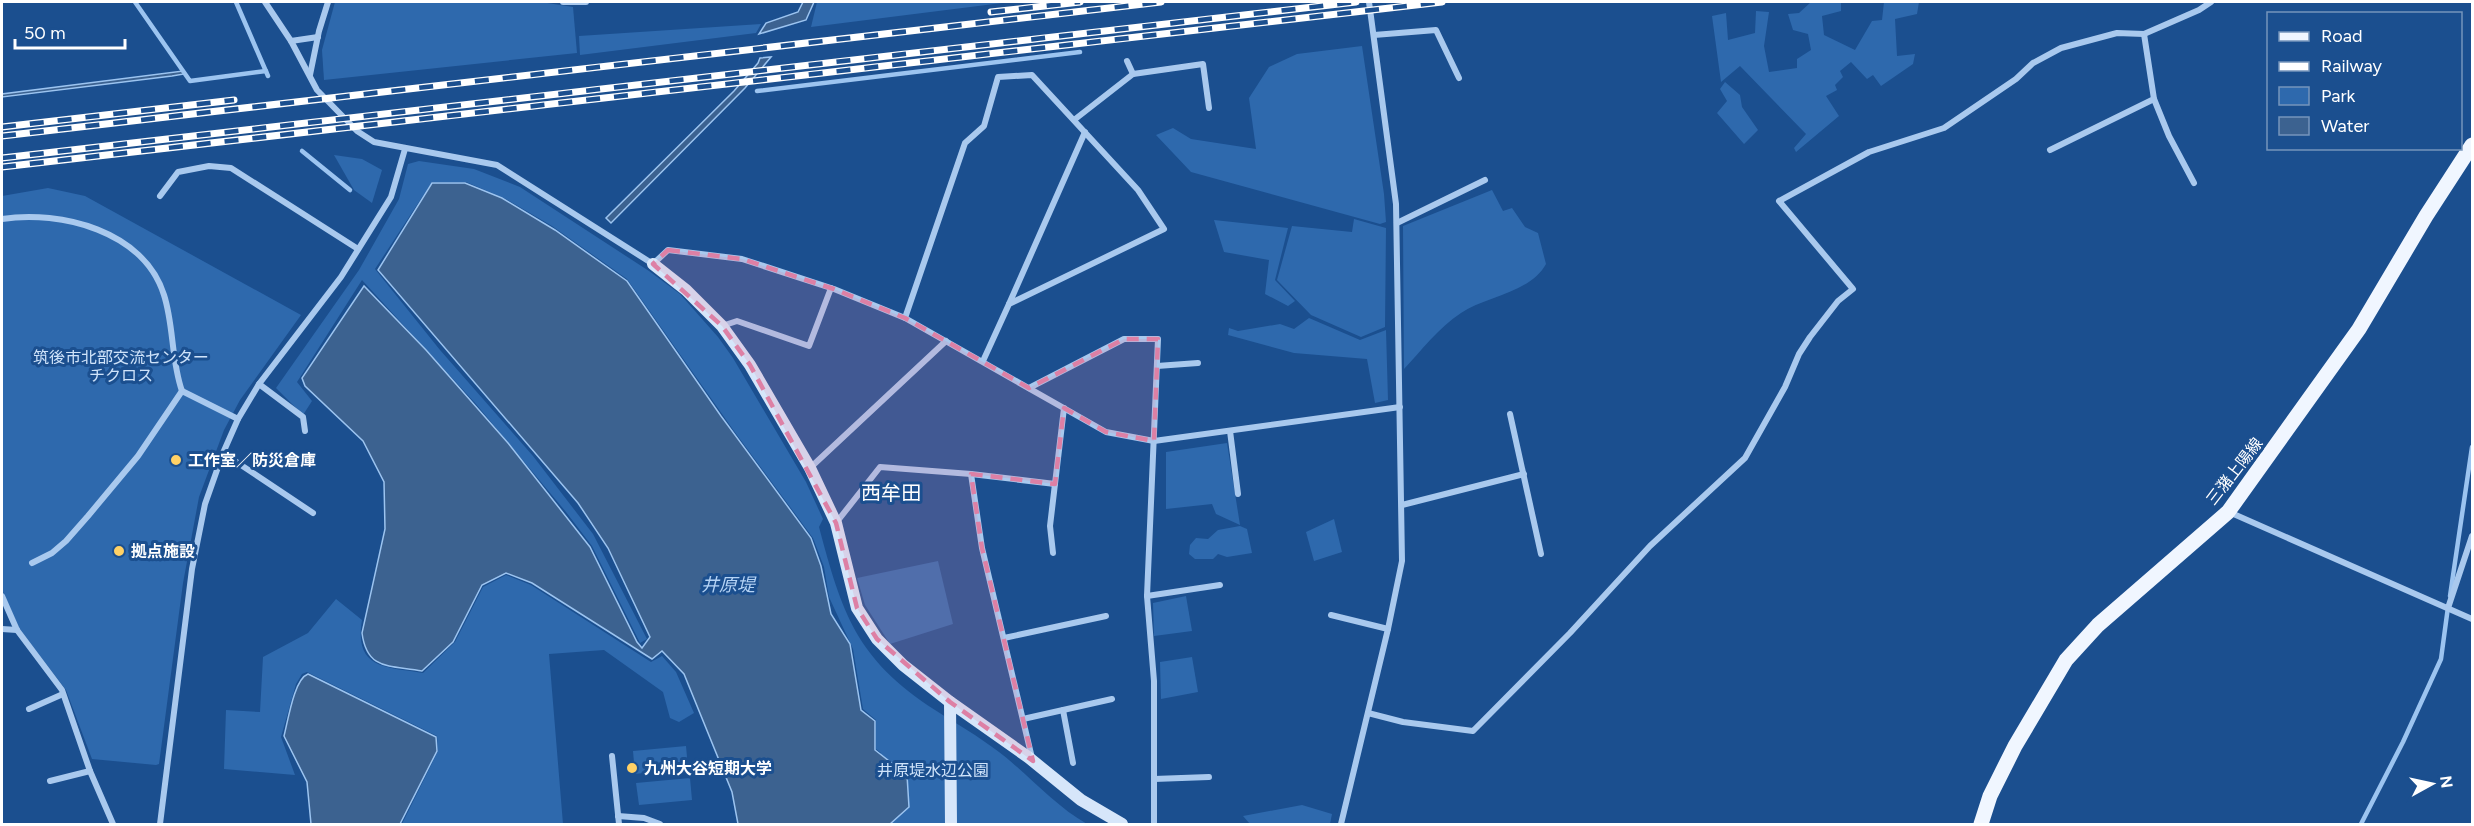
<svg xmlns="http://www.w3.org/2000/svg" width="2474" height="826" font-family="Figtree,'Noto Sans JP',sans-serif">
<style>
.green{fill:#2e69ad}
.water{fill:#3c6290;stroke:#9cc4f0;stroke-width:1.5}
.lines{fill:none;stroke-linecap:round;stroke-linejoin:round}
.stream{stroke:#9cc4f0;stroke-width:4.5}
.street{stroke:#a9c9ee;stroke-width:6}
.secondary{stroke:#d6e6fa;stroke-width:12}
.primary{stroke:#f0f6ff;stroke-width:15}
.rail-casing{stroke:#fff;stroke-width:7}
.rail{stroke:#1b4f8f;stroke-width:4.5;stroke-dasharray:14;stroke-linecap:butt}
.marked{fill:#dd80a5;fill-opacity:0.2;stroke:#dd80a5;stroke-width:4.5;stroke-dasharray:12 8;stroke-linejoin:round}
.poi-dot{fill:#ffd166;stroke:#1b4f8f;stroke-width:2}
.labels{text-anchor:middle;stroke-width:6;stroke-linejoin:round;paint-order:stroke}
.park-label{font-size:16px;fill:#cfe3fa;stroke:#1b4f8f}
.poi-label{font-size:16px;font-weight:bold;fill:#fff;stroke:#1b4f8f;text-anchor:start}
.street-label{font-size:16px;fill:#fff;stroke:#1b4f8f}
.water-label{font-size:18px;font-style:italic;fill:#b5d3f5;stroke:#1b4f8f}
.quarter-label{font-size:20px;fill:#fff;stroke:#1b4f8f}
</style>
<rect width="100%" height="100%" fill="#1b4f8f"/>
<g class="green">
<path d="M335 2H541L573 7 577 53 324 80 322 50Z"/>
<path d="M817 2H1010L811 27Z"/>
<path d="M1811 2H1841V11L1822 16 1824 35 1855 50 1872 21 1882 20 1884 2H1919L1917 14 1895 19 1897 56 1915 54 1913 64 1881 86 1873 75 1867 79 1851 62 1840 71 1843 77 1835 85 1837 90 1826 96 1839 116 1796 152 1794 148 1806 134 1740 66 1721 82 1712 16 1726 13 1728 40 1755 33 1756 11 1769 12 1764 46 1769 72 1797 68V59L1811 50 1808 34 1793 30 1788 14 1799 13Z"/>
<path d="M761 24 756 33 580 55 579 36Z"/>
<path d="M1362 46 1384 194 1386 222 1380 224 1191 172 1156 135 1173 128 1191 139 1256 149 1249 98 1269 67 1297 54Z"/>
<path d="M1725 82 1740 95 1742 107 1758 130 1744 144 1717 113 1727 101 1720 89Z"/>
<path d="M334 155 362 159 382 170 372 203 354 190Z"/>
<path d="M419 161 474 169 520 187 649 271 680 294 718 337 733 358 806 482 823 519 819 527C842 613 856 659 935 710 957 724 978 736 999 752 1029 775 1055 806 1087 824H880L866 769 881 753 876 749V720L863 709 853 649 829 597 824 567 813 538 734 431 627 279 552 226 504 198 466 182H432L375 269 440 350 533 456 593 534 647 639 640 643 592 546 566 512 476 404 362 280 297 382 312 401 303 415 276 388 359 270 399 199 408 164Z"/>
<path d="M48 188 85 196 301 315 240 400 224 430 199 497 183 583 159 764 156 765 92 759 66 690 20 630 2 590V196Z"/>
<path d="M1492 190 1503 211 1512 208 1525 227 1538 233 1546 264C1530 293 1486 296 1461 313 1439 327 1421 351 1404 369L1403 226Z"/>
<path d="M1354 219 1386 228 1385 327 1361 337 1311 315 1277 280 1292 226 1352 232Z"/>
<path d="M1214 220 1288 228 1275 280 1295 301 1288 306 1265 294 1269 260 1224 252Z"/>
<path d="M1309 318 1360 340 1386 330 1388 400 1375 403 1367 359 1294 353 1228 335 1229 328 1238 331 1280 324 1294 329Z"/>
<path d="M1227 443 1240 525 1216 514 1212 504 1166 509V452Z"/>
<path d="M1334 519 1342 552 1314 561 1306 532Z"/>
<path d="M1240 526 1247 529 1252 553 1227 557 1218 554 1213 559H1195L1189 554 1190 545 1196 538 1208 539 1218 530Z"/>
<path d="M938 561 953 624 890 644 865 605 857 578Z"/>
<path d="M506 575 531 585 651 662 662 656 676 672 694 713 679 722 670 718 663 692 604 650 549 654 563 824H402L438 751 437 736 307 672 302 674 296 684 281 737 295 775 224 769 226 710 260 712 263 657 308 633 336 599 362 620C354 669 385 667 423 673L455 642 483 587Z"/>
<path d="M1186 596 1192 631 1154 636 1153 603Z"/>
<path d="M1192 657 1198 692 1161 699 1160 662Z"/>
<path d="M686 746 688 768 635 774 633 751Z"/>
<path d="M690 778 692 800 639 805 636 783Z"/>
<path d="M1302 805 1332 814 1330 824H1250L1243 816Z"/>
</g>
<g class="water">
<path d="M803 2H814L806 20 759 34 766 23 798 12Z"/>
<path d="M771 57 745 88 611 223 606 218 734 91 758 63 760 58Z"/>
<path d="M183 71 184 74 172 76 2 97V94Z"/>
<path d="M432 183H465L502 198 555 230 627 281 721 416 811 538 821 566 831 614 850 644 861 710 875 721V750L907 775 909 807 890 824H738L732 792 684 674 662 651 652 659 532 583 506 573 482 585 453 642 422 671C390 665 367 671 362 633L385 529 384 482 363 441 305 386 302 378 364 286 426 350 508 443 590 547 637 642 642 648 650 637 608 548 578 503 378 270Z"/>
<path d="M308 674 436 737 437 751 400 824H311L307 782 284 736C288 721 294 679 308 674Z"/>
</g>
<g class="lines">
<g class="stream">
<path d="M135 2 190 81 266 71"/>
<path d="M236 2 268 76"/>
<path d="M757 91 1080 52"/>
<path d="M302 151 350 190"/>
<path d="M2450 596 2472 447"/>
<path d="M2361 824 2403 742 2441 659 2448 607"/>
</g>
<g class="street">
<path d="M265 2 291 41 317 90 357 131 374 142 497 165 653 264 668 250 742 259 834 289 905 318 1106 432 1154 441 1400 407"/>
<path d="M563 2H586"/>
<path d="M2144 34 2154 99 2169 136 2194 183"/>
<path d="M1374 35 1436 30 1459 78"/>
<path d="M291 41 318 37"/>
<path d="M1127 61 1133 74"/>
<path d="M310 75 319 31 328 2"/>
<path d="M1074 120 1133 74 1203 64 1209 108"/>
<path d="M2050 150 2154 99"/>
<path d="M160 196 178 172 209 166 231 168 358 249"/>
<path d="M2 219C61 210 144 231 164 295 174 326 171 360 182 391"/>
<path d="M1397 223 1485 180"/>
<path d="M1009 304 1085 132"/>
<path d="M905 318 965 143 984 126 998 77 1032 75 1138 190 1164 229 1009 304 983 361"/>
<path d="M722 326 737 321 809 346 831 288"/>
<path d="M1157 366 1198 363"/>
<path d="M259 384 303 417 305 431"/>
<path d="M1029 388 1124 339H1158L1147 596 1154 681V824"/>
<path d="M1510 414 1541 554"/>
<path d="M1230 431 1238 494"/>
<path d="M223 453 313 513"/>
<path d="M810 468 946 341"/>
<path d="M971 474 982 548 1032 758"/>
<path d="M1402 505 1524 474"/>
<path d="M2229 512 2472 619"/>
<path d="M836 523 880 467 971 474 1055 484"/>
<path d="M1053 553 1050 526 1064 408"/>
<path d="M32 563 52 553 66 541 88 516 138 456 182 391 238 419"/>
<path d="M2 596 17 630 62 690 90 771 113 824"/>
<path d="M1147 596 1220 585"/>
<path d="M2448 608 2472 536"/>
<path d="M1331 615 1388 629"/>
<path d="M2 629 17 630"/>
<path d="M1004 638 1106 616"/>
<path d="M29 709 63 694"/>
<path d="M1063 710 1073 763"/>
<path d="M1368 713 1403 722 1473 731 1570 633 1650 546 1745 458 1785 387 1799 354 1810 337 1838 301 1853 289 1779 201 1869 152 1944 128 2016 79 2033 63 2061 48 2117 33 2144 34 2199 10 2211 2"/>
<path d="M1023 719 1112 699"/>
<path d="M612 756 619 824"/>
<path d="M1154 779 1209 777"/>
<path d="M50 781 90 771"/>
<path d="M618 816 644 818 660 824"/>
<path d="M160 824 192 569 205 504 223 453 238 419 259 384 341 277 391 197 405 149"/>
<path d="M1341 824 1388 629 1402 561 1396 204 1369 2"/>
</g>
<g class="secondary">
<path d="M653 264 686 290 722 326 750 365 810 468 836 523 857 608 877 639 903 665 950 702 1028 757 1081 800 1122 824"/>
<path d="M950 702 951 824"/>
</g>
<path class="primary" d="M1981 824 1990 796 2015 746 2066 660 2098 625 2228 512 2359 329 2426 216 2472 145"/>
<g class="rail-casing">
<g id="rail">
<path d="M991 12 1080 2"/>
<path d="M2 127 234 100"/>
<path d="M2 136 1161 2"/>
<path d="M2 158 1356 2"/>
<path d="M2 167 1442 2"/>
</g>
</g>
<use href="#rail" class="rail"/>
</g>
<path class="marked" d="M668 250 742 259 834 289 905 318 1029 388 1124 339H1158L1154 441 1106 432 1064 408 1055 484 971 474 982 548 1033 761 950 702 877 639 857 608 836 523 750 365 722 326 653 264Z"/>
<g class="poi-dot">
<circle cx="176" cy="460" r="6"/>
<circle cx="119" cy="551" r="6"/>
<circle cx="632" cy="768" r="6"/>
</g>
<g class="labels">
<g class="park-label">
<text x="121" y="363">筑後市北部交流センター<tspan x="121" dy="18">チクロス</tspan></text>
<text x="933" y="776">井原堤水辺公園</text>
</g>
<g class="poi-label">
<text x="188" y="466">工作室／防災倉庫</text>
<text x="131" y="557">拠点施設</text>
<text x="644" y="774">九州大谷短期大学</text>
</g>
<g class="street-label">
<text transform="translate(2234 471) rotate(-52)" y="6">三潴上陽線</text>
</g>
<g class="water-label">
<text x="728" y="591">井原堤</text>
</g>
<g class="quarter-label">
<text x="891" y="500">西牟田</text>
</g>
</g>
<rect width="2474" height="826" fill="none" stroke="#ffffff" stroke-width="6"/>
<rect x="2267" y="12" width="195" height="138" fill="#1b4f8f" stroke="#7695bc" stroke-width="1.5"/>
<rect x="2279" y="32" width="30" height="9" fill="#f0f6ff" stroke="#7695bc" stroke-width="1.5"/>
<text x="2321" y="42" font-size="18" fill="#ffffff">Road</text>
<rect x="2279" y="62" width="30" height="9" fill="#ffffff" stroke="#7695bc" stroke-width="1.5"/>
<text x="2321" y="72" font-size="18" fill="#ffffff">Railway</text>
<rect x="2279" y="87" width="30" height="18" fill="#2e69ad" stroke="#7695bc" stroke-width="1.5"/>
<text x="2321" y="102" font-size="18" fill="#ffffff">Park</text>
<rect x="2279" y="117" width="30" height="18" fill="#3c6290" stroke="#7695bc" stroke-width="1.5"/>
<text x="2321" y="132" font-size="18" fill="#ffffff">Water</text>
<g transform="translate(2432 784) rotate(82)" stroke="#1b4f8f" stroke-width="4.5" paint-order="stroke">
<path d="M0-4.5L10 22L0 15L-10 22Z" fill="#ffffff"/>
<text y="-9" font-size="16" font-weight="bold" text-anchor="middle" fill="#ffffff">N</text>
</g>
<path d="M15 39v9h110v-9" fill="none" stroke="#ffffff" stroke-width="3"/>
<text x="24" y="39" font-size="18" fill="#ffffff" stroke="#1b4f8f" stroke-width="4.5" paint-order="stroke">50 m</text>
</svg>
